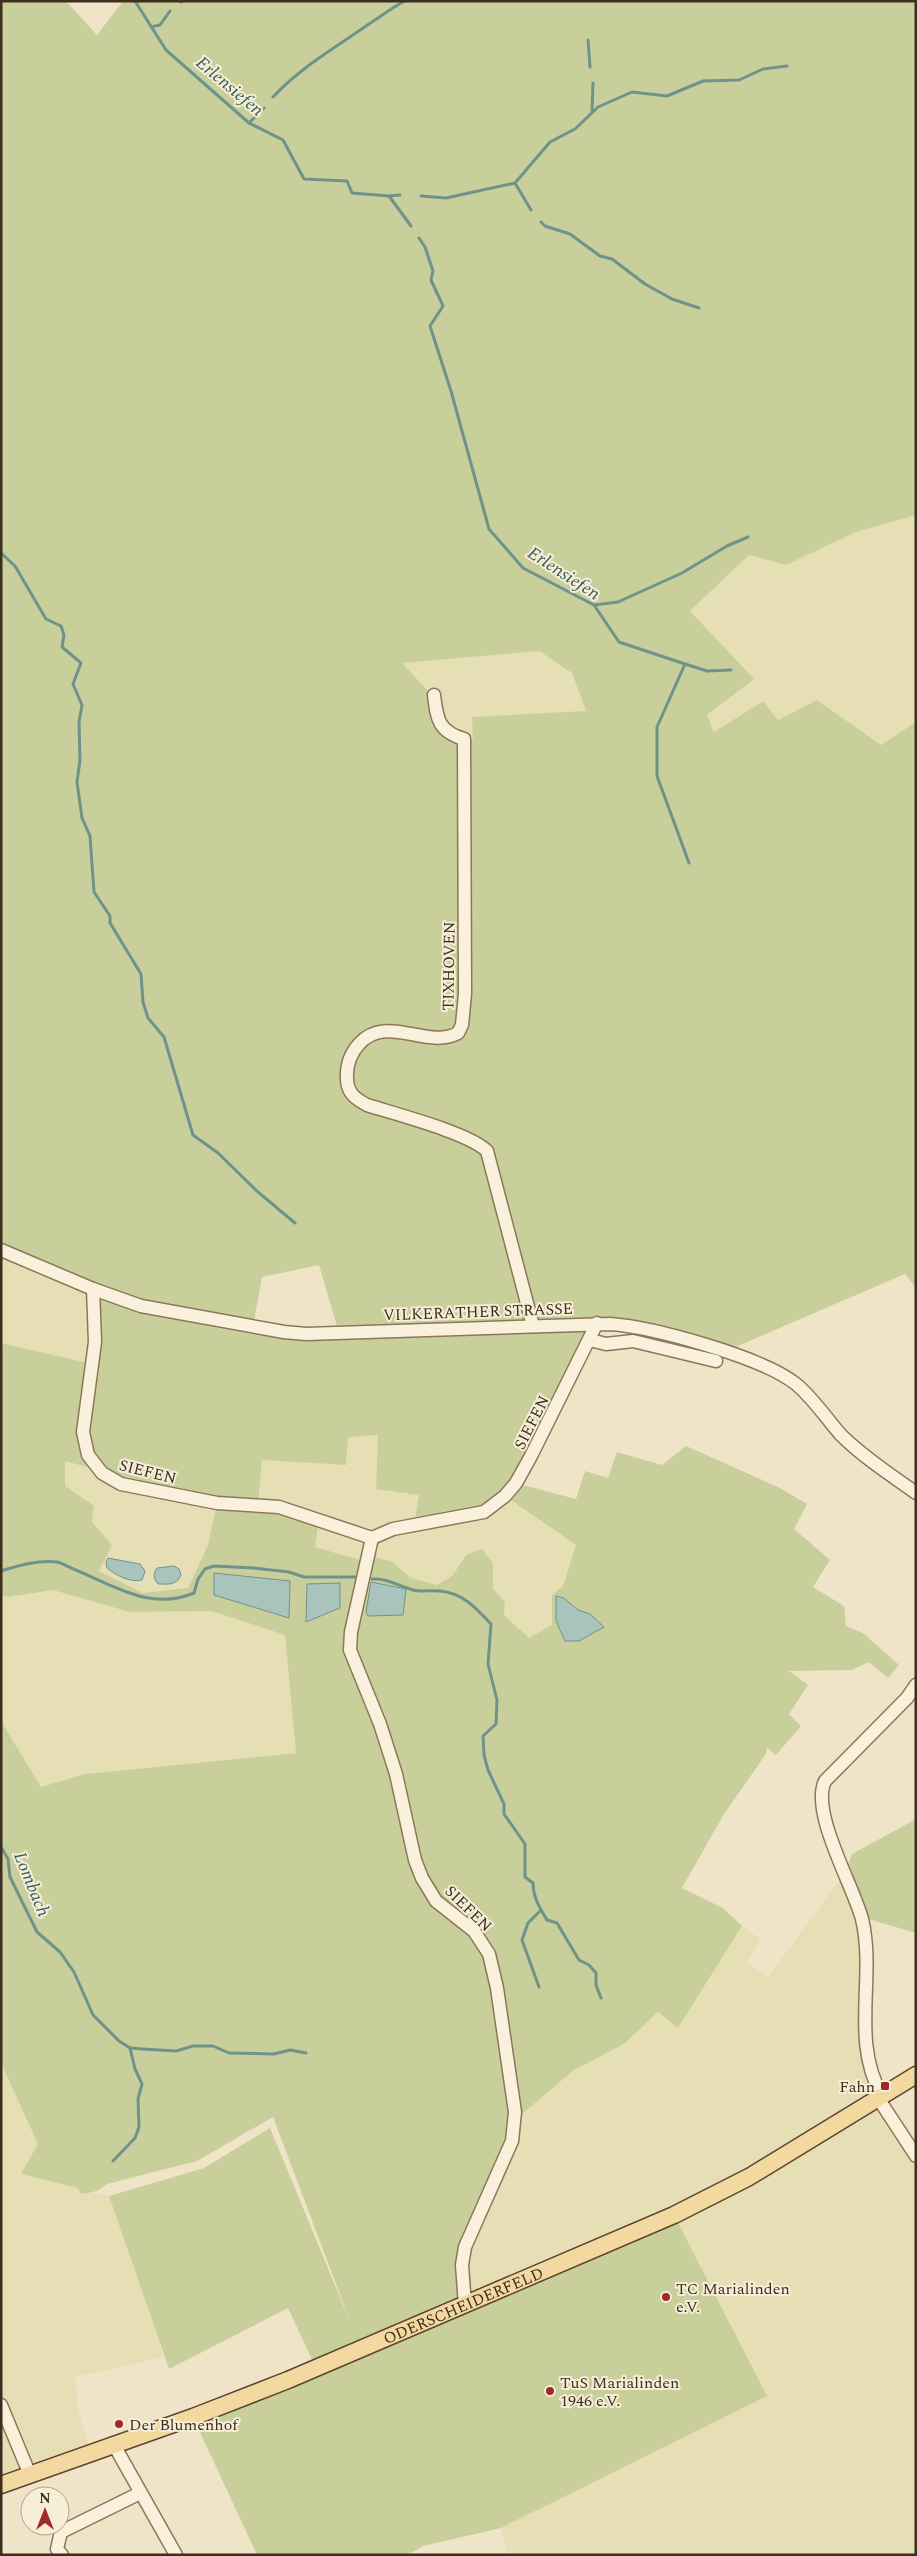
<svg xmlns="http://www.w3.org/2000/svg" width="917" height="2556" font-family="Spectral,serif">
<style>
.farmland{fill:#e6deb5}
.green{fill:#c9cf9b;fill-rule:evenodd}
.water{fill:#a9c4bc;stroke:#6f938a}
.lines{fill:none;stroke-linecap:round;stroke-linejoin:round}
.stream{stroke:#6f938a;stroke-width:3}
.minor-casing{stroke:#8d765c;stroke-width:15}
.major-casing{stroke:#5b4430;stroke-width:19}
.minor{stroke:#faf1dc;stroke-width:12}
.major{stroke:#f3d9a0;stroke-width:16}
.poi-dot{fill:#9e2a2b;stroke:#f7eed8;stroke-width:2}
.labels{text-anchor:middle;stroke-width:4;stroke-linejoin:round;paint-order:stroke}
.street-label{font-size:16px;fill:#3d2e20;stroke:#f7eed8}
.poi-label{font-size:16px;fill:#3d2e20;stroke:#f7eed8;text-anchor:start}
.water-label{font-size:18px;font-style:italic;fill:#2f5d5a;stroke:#f7eed8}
</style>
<rect width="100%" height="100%" fill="#f0e4c8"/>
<g class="farmland">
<path d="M916 515V722L881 745 817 700 778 720 763 701 714 732 707 715 690 611 749 555 786 565 856 532Z"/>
<path d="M539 651 572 673 586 712 473 717V738L464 739 445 737 401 662Z"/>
<path d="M1 1250 93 1289 92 1364 1 1343Z"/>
<path d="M378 1435 376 1489 505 1496 576 1545 563 1586 552 1595V1625L528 1638 504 1615 505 1602 493 1590V1563L466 1555 453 1575 437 1585 411 1578 391 1561 373 1558 369 1581 363 1580 366 1562 315 1547 257 1504 262 1460 346 1465 348 1437Z"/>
<path d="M65 1461 217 1503 208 1545 187 1589 143 1593 99 1571 112 1545 92 1522 94 1506 65 1486Z"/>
<path d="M53 1590 130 1612 211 1611 285 1635 296 1753 85 1774 41 1787 1 1721V1595L8 1597Z"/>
<path d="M845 1873 858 1905 864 2027 878 2098 916 2156V2555H508L501 2528 766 2396 465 2305 468 2255 515 2112 522 2114 574 2070 624 2044 659 2012 678 2027 742 1926 760 1939 747 1963 768 1977Z"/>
<path d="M1 2063 38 2144 83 2190 109 2196 164 2357 75 2377 79 2415 92 2453 1 2485Z"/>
</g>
<g class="green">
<path d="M1 1H66L97 35 123 1H916V515L856 532 786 565 749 555 690 611 754 679 707 715 714 732 763 701 778 720 817 700 881 745 916 722V1288L905 1274 724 1352 598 1323 516 1483 576 1499 585 1471 608 1478 617 1452 662 1465 686 1446 780 1488 807 1504 794 1529 830 1560 813 1587 844 1606 846 1626 863 1633 899 1665 888 1678 869 1662 852 1670 789 1671 808 1685 789 1714 801 1726 776 1755 767 1748 766 1754 724 1814 682 1888 723 1908 742 1926 678 2028 658 2012 624 2044 574 2070 522 2114 515 2113 510 2131 468 2227 465 2304 674 2215 767 2396 501 2528 423 2546 407 2555H257L193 2417 316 2368 288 2308 169 2369 109 2196 204 2168 270 2128 351 2324 273 2117 197 2161 107 2184 97 2191 81 2194 78 2188 21 2174 38 2144 1 2063V1721L41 1787 85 1774 296 1753 285 1635 211 1611 130 1612 53 1590 8 1597 1 1595V1343L92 1364 93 1289 1 1250ZM539 651 572 673 586 711 472 717 473 738 464 739 445 737 429 692 402 663ZM319 1265 339 1333 253 1326 262 1277ZM378 1435 376 1489 419 1495 414 1525 492 1508 505 1496 576 1545 563 1586 552 1595V1625L529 1638 504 1615 505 1602 493 1589V1563L482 1549 466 1555 453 1575 437 1585 411 1578 391 1561 373 1557 369 1581 363 1580 367 1562 315 1547 319 1519 258 1504 262 1460 346 1465 348 1437ZM65 1461 217 1503 208 1545 188 1588 143 1593 99 1571 112 1545 92 1522 94 1506 65 1486ZM340 1583V1608L317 1585Z"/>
<path d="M916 1819V1933L861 1917 845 1873 852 1854Z"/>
</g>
<g class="water">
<path d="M108 1558 140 1564 145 1571 142 1580C129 1583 116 1575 107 1568L106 1562Z"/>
<path d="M174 1566 179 1569 181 1575C176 1586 168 1584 158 1584 153 1578 153 1574 157 1568Z"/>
<path d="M214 1573 290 1581 289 1618 214 1595Z"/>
<path d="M371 1582 406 1589 403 1615 368 1616 366 1612Z"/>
<path d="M340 1583V1608L306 1622 307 1584Z"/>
<path d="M556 1596 564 1598 578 1610 590 1614 604 1627 579 1641H565L556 1621Z"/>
</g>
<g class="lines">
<g class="stream">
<path d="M135 1 166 50 249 123 283 140 304 179 347 181 352 193 389 196 411 226"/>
<path d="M181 2 182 1"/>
<path d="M151 27 160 25 170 11"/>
<path d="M588 40 590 67"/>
<path d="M273 97C301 67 336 47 369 24 382 16 391 8 405 1"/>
<path d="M592 111 593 83"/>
<path d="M249 123 264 108"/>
<path d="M515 183 531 210"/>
<path d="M389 196 400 195"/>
<path d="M421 196 446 198 515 183 550 142 575 129 598 107 632 92 667 96 703 81 739 80 763 69 787 66"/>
<path d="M541 222 545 226 570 234 600 256 612 259 645 284 672 299 699 308"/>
<path d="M419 238 425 247 433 271 431 280 443 306 430 326 451 391 489 529 523 568 594 605 619 642 685 664 657 727V776L689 863"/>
<path d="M1 553 15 566 46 619 61 626 64 635 62 647 81 663 73 684 82 705 79 722 80 760 77 782 82 818 90 836 94 892 110 916V923L141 974 143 1002 148 1018 164 1037 193 1135 218 1153 258 1192 295 1223"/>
<path d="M594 605 618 602 682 573 727 546 748 537"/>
<path d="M685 664 707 671 731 670"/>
<path d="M1 1571C20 1565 38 1560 57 1562 62 1563 67 1566 71 1568 111 1584 150 1612 194 1593L198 1579 205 1569 214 1566 253 1568 289 1572 304 1577H355"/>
<path d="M372 1579C388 1578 398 1586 413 1590 421 1592 431 1590 440 1591 463 1593 476 1608 491 1624L488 1664 497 1700 496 1724 483 1736 484 1755 488 1770 504 1804V1814L525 1844V1877L533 1883C533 1898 540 1908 547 1920L557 1923 579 1960 589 1965 596 1973V1985L601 1998"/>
<path d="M1 1847 8 1859 10 1877 37 1932 60 1952 74 1972 93 2015 119 2041 130 2048 143 2049 176 2051 193 2046H213L229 2053 274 2054 290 2050 306 2053"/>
<path d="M539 1987 522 1940 528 1923 541 1910"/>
<path d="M113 2161 135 2138 139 2127 138 2099 142 2084 135 2069 130 2048"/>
</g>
<g class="minor-casing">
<g id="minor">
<path d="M434 695C437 719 438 731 464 739L465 994 462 1025 458 1033C427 1050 387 1013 359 1044 350 1054 346 1066 347 1080 348 1094 356 1099 367 1105 395 1114 469 1133 487 1151L533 1326"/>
<path d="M1 1250 93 1289 141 1306 284 1332 306 1334 610 1324C653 1327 762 1357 796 1384 813 1398 826 1418 841 1435 863 1457 891 1475 916 1493"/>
<path d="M93 1289 95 1342 83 1432 88 1455 102 1473 121 1484 217 1503 279 1507 372 1538 393 1529 484 1512 505 1496 516 1483 531 1456 597 1323"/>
<path d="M590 1340 606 1344 633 1341 716 1361"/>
<path d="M372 1538 351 1632 350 1650 380 1724 396 1774 415 1860 422 1878 436 1901 474 1931 489 1954 497 1988 515 2112 512 2141 465 2247 462 2265 465 2305"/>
<path d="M882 2096C850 2040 876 1978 862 1919 853 1885 810 1812 825 1781L907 1698 916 1685"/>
<path d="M878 2098 916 2156"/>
<path d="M1 2405 30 2475"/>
<path d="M114 2445 176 2555"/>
<path d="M62 2555 57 2549 61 2532 140 2493"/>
</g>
</g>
<g class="major-casing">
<g id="major">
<path id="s1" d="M1 2485 193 2417 288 2380 674 2215 749 2177 916 2075"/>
</g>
</g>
<use href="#minor" class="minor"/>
<use href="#major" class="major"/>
</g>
<g class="poi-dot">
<rect x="880" y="2081" width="10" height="10" rx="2.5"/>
<circle cx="666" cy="2297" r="5"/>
<circle cx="550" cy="2391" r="5"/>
<circle cx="119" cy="2424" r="5"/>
</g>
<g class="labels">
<g class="street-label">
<text transform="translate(448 966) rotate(-89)" y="6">TIXHOVEN</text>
<text transform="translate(478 1311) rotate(-2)" y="6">VILKERATHER STRASSE</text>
<text transform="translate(531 1422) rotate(-63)" y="6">SIEFEN</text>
<text transform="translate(148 1471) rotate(14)" y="6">SIEFEN</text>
<text transform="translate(469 1908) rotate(44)" y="6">SIEFEN</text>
<text dy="6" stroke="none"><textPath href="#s1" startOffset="496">ODERSCHEIDERFELD</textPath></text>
</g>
<g class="poi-label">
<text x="875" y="2092" text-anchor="end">Fahn</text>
<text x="676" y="2294">TC Marialinden<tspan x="676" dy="18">e.V.</tspan></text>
<text x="560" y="2388">TuS Marialinden<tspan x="560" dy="18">1946 e.V.</tspan></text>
<text x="129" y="2430">Der Blumenhof</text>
</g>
<g class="water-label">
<text transform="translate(230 86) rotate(40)" y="6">Erlensiefen</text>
<text transform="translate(564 573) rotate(33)" y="6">Erlensiefen</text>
<text transform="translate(32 1884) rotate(68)" y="6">Lombach</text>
</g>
</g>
<rect width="917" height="2556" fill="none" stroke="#3d2e20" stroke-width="5"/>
<g transform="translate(45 2511)"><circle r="24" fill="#f7eed8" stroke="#ada18e"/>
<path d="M0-4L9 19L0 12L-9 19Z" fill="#9e2a2b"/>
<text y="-8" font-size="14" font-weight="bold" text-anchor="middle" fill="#3d2e20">N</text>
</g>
</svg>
